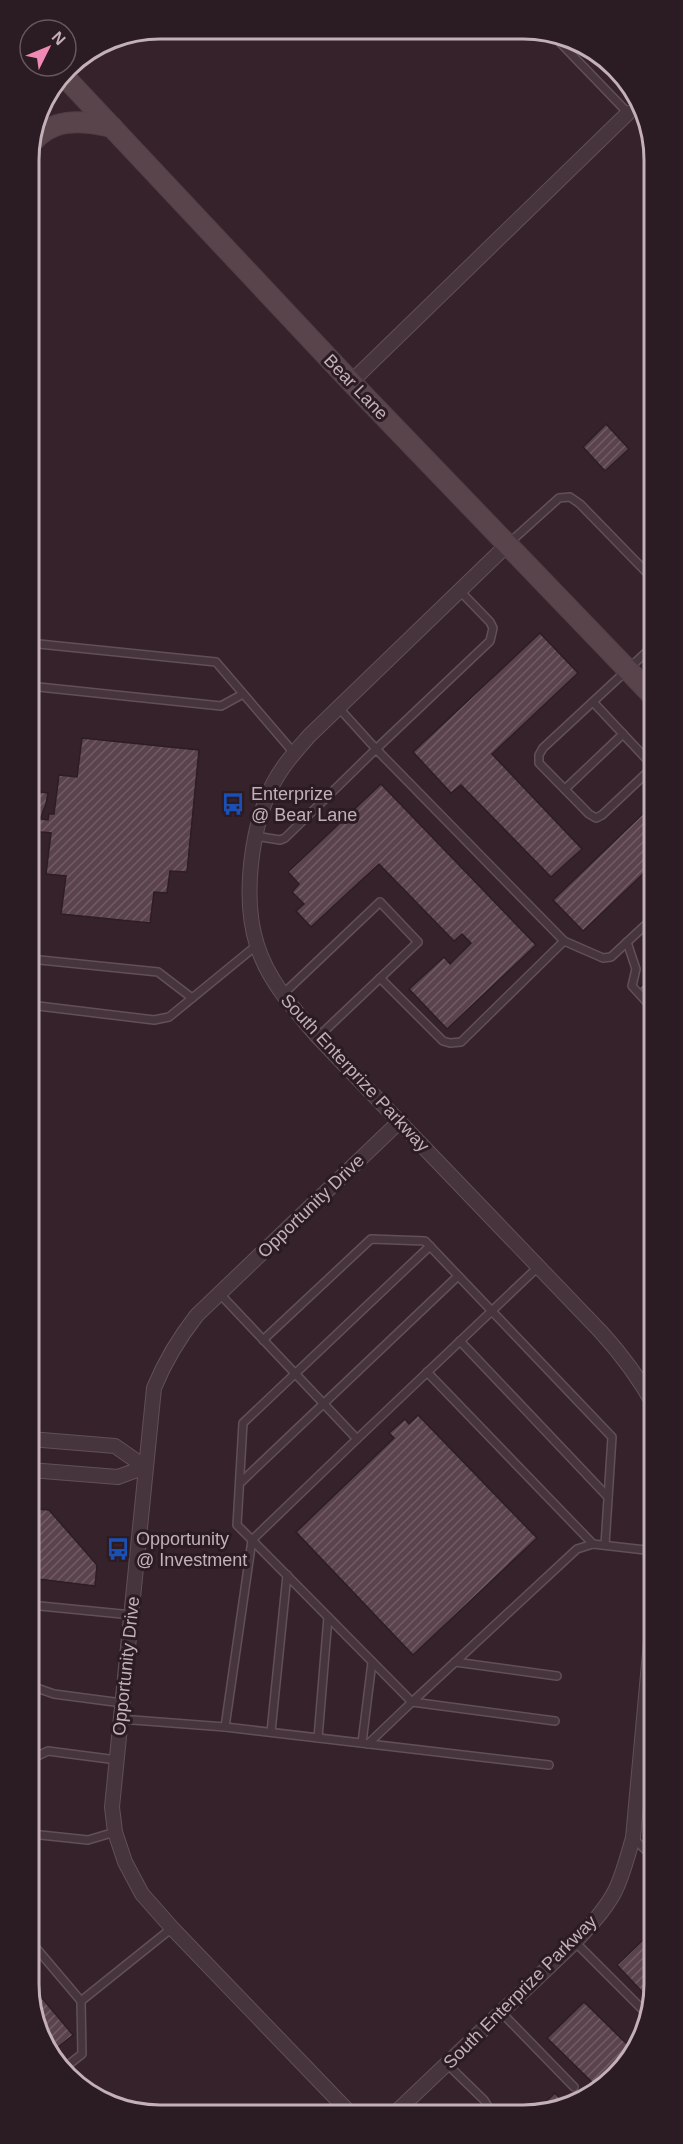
<svg xmlns="http://www.w3.org/2000/svg" width="683" height="2144" font-family="Arial,sans-serif">
<style>
.building{fill:url(#building-hatch);stroke:#2d1d24;stroke-width:1.5}
.lines{fill:none;stroke-linecap:round;stroke-linejoin:round}
.lane-casing{stroke:#615058;stroke-width:10}
.street-casing{stroke:#615058;stroke-width:16}
.secondary-casing{stroke:#503f46;stroke-width:22}
.lane{stroke:#47353d;stroke-width:7}
.street{stroke:#47353d;stroke-width:14}
.secondary{stroke:#59444c;stroke-width:20}
.labels{text-anchor:middle;stroke-width:6;stroke-linejoin:round;paint-order:stroke}
.street-label{font-size:18px;fill:#c3b0b8;stroke:#2b1b22}
.poi-label{font-size:18px;fill:#c3b0b8;stroke:#2b1b22;text-anchor:start}
.rim{fill:none;stroke:#c3b0b8;stroke-width:3}
</style>
<defs>
<pattern id="building-hatch" width="6" height="6" patternUnits="userSpaceOnUse" patternTransform="scale(1.5)"><rect width="6" height="6" fill="#5b434e"/><path d="M-1 1l2-2M0 6l6-6M5 7l2-2" fill="none" stroke="#715c65"/></pattern>
</defs>
<rect width="100%" height="100%" fill="#36222b"/>
<g class="building">
<path d="M606 424 629 449 605 471 583 447Z"/>
<path d="M652 501V515L646 507Z"/>
<path d="M540 633 578 673 492 754 582 849 551 877 461 785 451 793 413 752Z"/>
<path d="M82 738 199 750 187 872 170 871 167 893 154 892 150 923 61 914 66 876 46 874 51 833 30 831V802L32 791 48 793 46 804 40 819 48 820 49 814H54L59 775 77 777Z"/>
<path d="M381 784 536 945 447 1029 409 989 444 957 450 964 471 943 462 934 454 941 379 864 311 927 296 911 304 904 292 892 299 884 288 872Z"/>
<path d="M653 804V878L646 871 583 931 553 900Z"/>
<path d="M653 975V1002L639 988Z"/>
<path d="M418 1415 537 1538 413 1655 296 1532 394 1438 389 1433 405 1419 409 1424Z"/>
<path d="M37 1509 49 1510 97 1565 95 1586 30 1578V1515Z"/>
<path d="M643 1940 654 1952V1992L648 1998 617 1965Z"/>
<path d="M31 1985 73 2035 53 2051 31 2009Z"/>
<path d="M584 2002 631 2048 622 2070 596 2086 547 2038Z"/>
<path d="M555 2093 565 2104 548 2113H534Z"/>
</g>
<g class="lines">
<g class="lane-casing">
<g id="lane">
<path d="M550 32 628 113"/>
<path d="M509 543 559 498 570 497 580 504 653 579"/>
<path d="M29 643 216 662 294 753"/>
<path d="M653 646 543 748 539 755V763L589 814 596 818 602 815 653 767"/>
<path d="M29 686 221 706 243 694"/>
<path d="M593 702 653 766"/>
<path d="M338 707 376 749 490 641 493 628 490 622 459 590"/>
<path d="M565 789 623 734"/>
<path d="M255 836 280 840 285 838 376 749 564 941 461 1042 450 1043 443 1041 380 978"/>
<path d="M564 941 603 958 611 957 653 918"/>
<path d="M627 942 636 969 632 986 653 1009"/>
<path d="M30 959 158 972 192 998"/>
<path d="M282 995 380 902 418 942 318 1037"/>
<path d="M30 1005 154 1020 169 1017 257 945"/>
<path d="M219 1293 357 1439 252 1540 412 1702 577 1549 593 1544 654 1551"/>
<path d="M263 1340 371 1239 425 1241 612 1437 605 1545"/>
<path d="M460 1341 608 1497"/>
<path d="M427 1372 593 1544"/>
<path d="M357 1439 538 1267"/>
<path d="M240 1483 458 1276"/>
<path d="M30 1605 132 1615"/>
<path d="M455 1662 557 1676"/>
<path d="M31 1686 54 1694 122 1703"/>
<path d="M120 1719 225 1727 252 1540 237 1525 243 1423 430 1246"/>
<path d="M225 1727 549 1765"/>
<path d="M271 1732 287 1575"/>
<path d="M318 1738 328 1617"/>
<path d="M362 1743 372 1662"/>
<path d="M368 1744 412 1702 555 1721"/>
<path d="M31 1759 48 1751 117 1760"/>
<path d="M31 1834 88 1840 115 1832"/>
<path d="M633 1838 654 1858"/>
<path d="M31 1942 81 2001"/>
<path d="M575 1942 646 2013"/>
<path d="M501 2012 574 2087"/>
<path d="M447 2064 484 2100 492 2113"/>
<path d="M63 2069 82 2054 81 2001 172 1928"/>
</g>
</g>
<g class="street-casing">
<g id="street">
<path d="M351 382 628 113"/>
<path d="M507 545 309 736C296 751 282 766 273 784 251 827 242 898 257 945 268 981 294 1009 318 1037L601 1332C622 1355 639 1378 654 1405"/>
<path d="M30 1439 115 1446 145 1467 118 1477 30 1470"/>
<path d="M350 2113 172 1928 142 1894 125 1862 115 1832 112 1807 154 1388C165 1361 179 1338 197 1315L399 1122"/>
<path d="M395 2113 575 1942C589 1927 604 1911 614 1893 623 1876 627 1857 633 1838L654 1609"/>
</g>
</g>
<g class="secondary-casing">
<g id="secondary">
<path d="M62 74 351 382 653 696"/>
<path d="M30 145C51 117 81 120 112 127"/>
</g>
</g>
<use href="#lane" class="lane"/>
<use href="#street" class="street"/>
<use href="#secondary" class="secondary"/>
</g>
<defs>
<g id="bus-bare" transform="scale(1.8)"><path d="M-5-6H5V4H4V6H2V4H-2V6H-4V4H-5ZM-3.5-4V0h7V-4ZM-3.5 1.2v1.5H-2V1.2ZM2 1.2v1.5H3.5V1.2Z" fill="#1a4fb4" stroke="#2b1b22" stroke-width="2.5" paint-order="stroke"/></g>
</defs>
<g fill-rule="evenodd">
<use href="#bus-bare" x="233" y="804"/>
<use href="#bus-bare" x="118" y="1549"/>
</g>
<g class="labels">
<g class="street-label">
<text transform="translate(356 387) rotate(46)" y="6">Bear Lane</text>
<text transform="translate(355 1073) rotate(47)" y="6">South Enterprize Parkway</text>
<text transform="translate(311 1206) rotate(-44)" y="6">Opportunity Drive</text>
<text transform="translate(126 1666) rotate(-84)" y="6">Opportunity Drive</text>
<text transform="translate(520 1992) rotate(-45)" y="6">South Enterprize Parkway</text>
</g>
<g class="poi-label">
<text x="251" y="800">Enterprize<tspan x="251" dy="21">@ Bear Lane</tspan></text>
<text x="136" y="1545">Opportunity<tspan x="136" dy="21">@ Investment</tspan></text>
</g>
</g>
<path d="M0 0H683V2144H0ZM160 39H523A121 121 0 0 1 644 160V1984A121 121 0 0 1 523 2105H160A121 121 0 0 1 39 1984V160A121 121 0 0 1 160 39Z" fill="#2b1b22" fill-rule="evenodd"/>
<path class="rim" d="M160 39H523A121 121 0 0 1 644 160V1984A121 121 0 0 1 523 2105H160A121 121 0 0 1 39 1984V160A121 121 0 0 1 160 39Z"/>
<g transform="translate(48 48) rotate(47)"><circle r="28" fill="#2b1b22" stroke="#68575e" stroke-width="1.5"/>
<path d="M0-4.5L10 22L0 15L-10 22Z" fill="#ee8ab3"/>
<text y="-9" font-size="16" font-weight="bold" text-anchor="middle" fill="#c3b0b8">N</text>
</g>
</svg>
